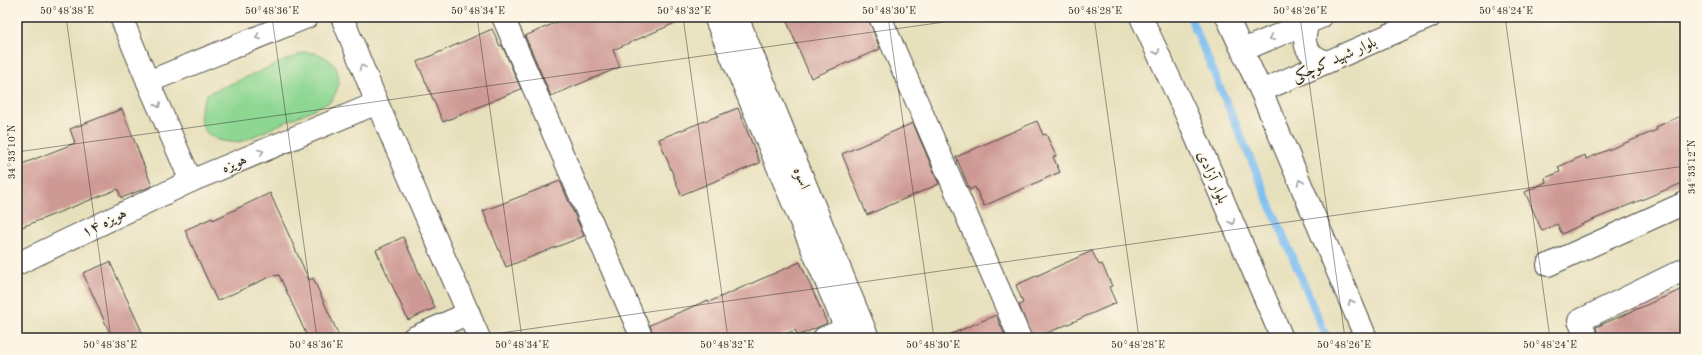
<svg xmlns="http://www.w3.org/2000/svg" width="1702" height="355" font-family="'Old Standard TT',Amiri,serif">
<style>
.green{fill:#8dd792;stroke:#5c815e}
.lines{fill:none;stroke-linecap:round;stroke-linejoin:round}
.stream{stroke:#7cbef1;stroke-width:8}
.building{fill:#ce9994}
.street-casing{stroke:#474641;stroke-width:24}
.secondary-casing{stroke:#474641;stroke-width:24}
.street{stroke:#fff;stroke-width:22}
.secondary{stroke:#fff;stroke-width:22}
.oneway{stroke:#a0a0a0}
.ticks{fill:none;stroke:#2b2b2b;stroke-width:1;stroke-opacity:0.45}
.labels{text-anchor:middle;stroke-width:3;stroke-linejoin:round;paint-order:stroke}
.street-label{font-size:15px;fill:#2b2b2b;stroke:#fcf5e5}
.neatline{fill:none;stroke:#2b2b2b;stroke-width:1.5}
.ticks-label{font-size:10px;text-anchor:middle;fill:#2b2b2b}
</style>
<rect width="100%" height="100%" fill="#fcf5e5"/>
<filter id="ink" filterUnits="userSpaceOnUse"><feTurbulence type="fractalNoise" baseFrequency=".025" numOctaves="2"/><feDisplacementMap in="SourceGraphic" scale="8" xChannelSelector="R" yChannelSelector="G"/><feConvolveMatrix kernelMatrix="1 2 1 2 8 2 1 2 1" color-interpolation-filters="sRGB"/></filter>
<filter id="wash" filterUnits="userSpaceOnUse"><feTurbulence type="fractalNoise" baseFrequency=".012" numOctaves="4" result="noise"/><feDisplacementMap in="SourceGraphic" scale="16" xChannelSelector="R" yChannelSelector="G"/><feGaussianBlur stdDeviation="0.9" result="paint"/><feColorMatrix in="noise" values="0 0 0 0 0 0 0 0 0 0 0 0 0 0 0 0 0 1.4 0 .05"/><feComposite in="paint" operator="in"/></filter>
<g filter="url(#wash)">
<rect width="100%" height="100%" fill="#e7e0bc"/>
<path class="green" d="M305 52C335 53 349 77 330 102L243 141C210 147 189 125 207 94Z"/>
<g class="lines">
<path class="stream" d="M1190 17 1327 338"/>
</g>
<g id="blocks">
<g class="building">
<path d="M569 17H689L613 50 620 67 551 96 525 36Z"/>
<path d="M785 17H868L880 49 811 78Z"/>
<path d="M492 29 500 46 502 45 521 89 443 122 417 62Z"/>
<path d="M738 108 760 163 681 195 659 139Z"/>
<path d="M122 109 152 186 121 198 118 189 17 229V166L75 143 70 129Z"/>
<path d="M1685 114V182L1585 223 1562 234 1557 224 1542 231 1525 192 1546 182 1545 178 1560 172 1558 167 1585 155 1586 159 1657 130 1656 127Z"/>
<path d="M1037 121 1043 135 1046 134 1056 156 1053 157 1060 172 984 206 975 187 970 190 956 157Z"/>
<path d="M913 123 939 184 867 215 842 154Z"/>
<path d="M560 181 584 236 506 267 483 211Z"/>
<path d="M270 193 309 280 313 278 340 338H308L279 275 275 276 274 275 217 301 185 230 212 218 213 220Z"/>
<path d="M403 237 435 308 408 320 376 250Z"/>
<path d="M1092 251 1099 265 1102 264 1112 286 1109 287 1116 303 1036 338H1032L1019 305 1023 303 1016 285Z"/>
<path d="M110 262 142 332 129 338H112L83 273Z"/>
<path d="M800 262 827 323 798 336 795 330 777 338H654L650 325 708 300 709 302Z"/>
<path d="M1685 288V338H1599L1596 327Z"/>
<path d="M996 315 1006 338H942Z"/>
</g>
</g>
</g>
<g filter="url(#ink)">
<use href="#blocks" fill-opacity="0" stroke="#474641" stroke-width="1"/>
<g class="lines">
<g class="street-casing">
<g id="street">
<path d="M503 17 642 338"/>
<path d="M715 17 846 329 824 338"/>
<path d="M880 17 1020 338"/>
<path d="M17 264 191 181"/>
<path d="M1548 265 1685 203"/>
<path d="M413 338 469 313"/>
<path d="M1587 338 1579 321 1685 269"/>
</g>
</g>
<g class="secondary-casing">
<g id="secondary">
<path d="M121 17 148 82"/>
<path d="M307 17 148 82 191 181 377 103"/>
<path d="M342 17 377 103 479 338"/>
<path d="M737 17 868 338"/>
<path d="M1141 17 1187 116 1282 338"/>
<path d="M1227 17 1261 91 1366 338"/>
<path d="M1308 22C1301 45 1305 54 1327 62"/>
<path d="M1243 50 1321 17"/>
<path d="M1261 91 1430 17"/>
</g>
</g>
<use href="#street" class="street"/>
<use href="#secondary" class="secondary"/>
</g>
<defs><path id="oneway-chevron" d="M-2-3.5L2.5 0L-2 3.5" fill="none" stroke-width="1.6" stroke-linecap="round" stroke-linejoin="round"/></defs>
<g class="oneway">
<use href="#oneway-chevron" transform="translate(258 37) rotate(158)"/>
<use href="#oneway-chevron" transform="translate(1272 38) rotate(157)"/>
<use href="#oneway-chevron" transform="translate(1157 52) rotate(65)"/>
<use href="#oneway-chevron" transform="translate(362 67) rotate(-112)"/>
<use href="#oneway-chevron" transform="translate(158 105) rotate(67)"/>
<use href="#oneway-chevron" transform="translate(261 152) rotate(-23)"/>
<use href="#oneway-chevron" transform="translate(1300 182) rotate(-113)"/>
<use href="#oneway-chevron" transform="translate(1232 222) rotate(67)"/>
<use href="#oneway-chevron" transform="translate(1351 302) rotate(-113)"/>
</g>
</g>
<path class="ticks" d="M66 17 111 338M272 17 317 338M477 17 522 338M683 17 728 338M888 17 934 338M1094 17 1139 338M1300 17 1345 338M1505 17 1550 338M17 152 980 17M465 338 1685 166"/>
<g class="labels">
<g class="street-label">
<text transform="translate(1334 59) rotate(-24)" y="5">بلوار شهید کوچکی</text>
<text transform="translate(234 163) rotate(-23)" y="5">هویزه</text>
<text transform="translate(1213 177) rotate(67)" y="5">بلوار آزادی</text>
<text transform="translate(802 178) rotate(68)" y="5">اسوه</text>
<text transform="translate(104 222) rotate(-26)" y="5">هویزه ۱۴</text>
</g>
</g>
<rect width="1702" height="355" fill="none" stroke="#fcf5e5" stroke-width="44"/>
<rect x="22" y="22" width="1658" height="311" class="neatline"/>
<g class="ticks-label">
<text x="67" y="14">50°48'38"E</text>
<text x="272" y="14">50°48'36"E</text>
<text x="478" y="14">50°48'34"E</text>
<text x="684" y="14">50°48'32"E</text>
<text x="889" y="14">50°48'30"E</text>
<text x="1095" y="14">50°48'28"E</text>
<text x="1300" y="14">50°48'26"E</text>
<text x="1506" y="14">50°48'24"E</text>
<text transform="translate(11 152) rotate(-90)" y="4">34°33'10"N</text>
<text transform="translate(1691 167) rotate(-90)" y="4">34°33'12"N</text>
<text x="110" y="348">50°48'38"E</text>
<text x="316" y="348">50°48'36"E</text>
<text x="522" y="348">50°48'34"E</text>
<text x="727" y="348">50°48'32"E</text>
<text x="933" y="348">50°48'30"E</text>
<text x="1138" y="348">50°48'28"E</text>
<text x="1344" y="348">50°48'26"E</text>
<text x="1550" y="348">50°48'24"E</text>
</g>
</svg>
